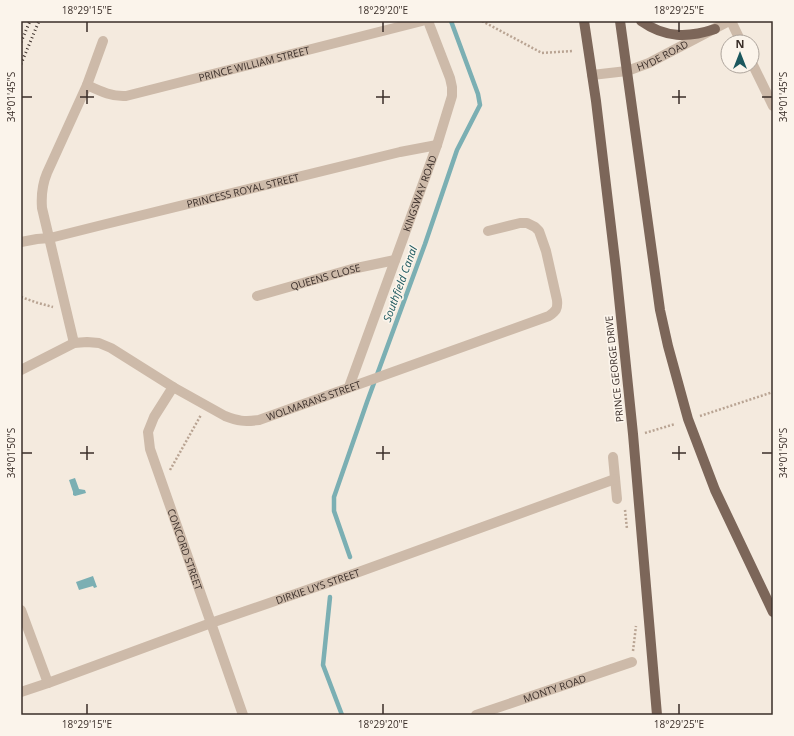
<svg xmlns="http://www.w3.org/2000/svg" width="794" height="736" font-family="'Open Sans',sans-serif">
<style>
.water{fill:#7bafb3}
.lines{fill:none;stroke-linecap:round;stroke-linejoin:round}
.stream{stroke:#7bafb3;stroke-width:4.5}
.path{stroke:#b9a493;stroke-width:2.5;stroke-dasharray:2 2;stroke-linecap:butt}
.minor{stroke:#cdbaa9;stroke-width:10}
.major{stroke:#7c6659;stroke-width:10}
.rail{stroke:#3a2e29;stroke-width:3;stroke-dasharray:1 3;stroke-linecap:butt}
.ticks{fill:none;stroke:#3a2e29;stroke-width:1.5}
.labels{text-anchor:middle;stroke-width:3.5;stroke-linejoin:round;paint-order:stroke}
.street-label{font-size:10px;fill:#3a2e29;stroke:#fbf4eb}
.water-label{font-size:11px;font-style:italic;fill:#1c585e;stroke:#fbf4eb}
.neatline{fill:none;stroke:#3a2e29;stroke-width:1.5}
.ticks-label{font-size:10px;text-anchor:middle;fill:#3a2e29}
</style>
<rect width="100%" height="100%" fill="#f4eade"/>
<g class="water">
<path d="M75 478 79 489 85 490 86 493 75 496 73 495V492L69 480Z"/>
<path d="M93 576 97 587 94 588 93 586 79 590 76 582Z"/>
</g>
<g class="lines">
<g class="stream">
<path d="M350 557 334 511V497L367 402 425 244 457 150 480 105 478 94 451 21"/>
<path d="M330 597 323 665 342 715"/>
</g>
<g class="path">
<path d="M482 21 542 53 572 51"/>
<path d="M21 297 38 303 53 307"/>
<path d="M700 416 773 392"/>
<path d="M645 433 675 424"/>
<path d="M170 470 201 415"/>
<path d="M625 510 627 529"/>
<path d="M633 651 636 626"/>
</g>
<g class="minor">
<path d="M731 21 741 42"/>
<path d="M752 63 773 106"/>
<path id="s1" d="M592 75 627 71 649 63 729 21"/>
<path id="s2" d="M87 85C100 91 112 97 126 96L422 21"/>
<path id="s3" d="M21 242 37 239 50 238 106 224 400 152 437 145"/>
<path id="s4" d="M257 296 352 269 395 260"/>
<path d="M74 343 42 208C41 195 42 185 47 173L87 85 103 41"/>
<path id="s5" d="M21 370 74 343 87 342 99 343 111 348 173 387 225 416C238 421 244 422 259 420L549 316C556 311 558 309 557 300L546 251 539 231 535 227 527 223H520L488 231"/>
<path id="s6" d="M173 387 154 417 148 432 150 449 211 623 243 715"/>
<path id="s7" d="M349 387 437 145 452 96V87L450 78 428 21"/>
<path d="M613 457 617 499"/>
<path d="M21 610 48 683"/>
<path id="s8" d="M21 692 48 683 211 623 356 573 615 479"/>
<path id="s9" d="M476 715 632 662"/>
</g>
<g class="major">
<path d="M584 21 596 101 616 269 633 434 657 715"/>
<path d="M620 21 660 310 668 346 688 419 715 490 773 612"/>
<path d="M641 21C665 38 688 38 715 29"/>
</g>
<g class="rail">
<path d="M21 42 30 21"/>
<path d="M21 64 39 21"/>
</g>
</g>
<path class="ticks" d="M87 22V32M383 22V32M679 22V32M87 90V104M383 90V104M679 90V104M22 97H32M80 97H94M376 97H390M672 97H686M762 97H772M87 446V460M383 446V460M679 446V460M22 453H32M80 453H94M376 453H390M672 453H686M762 453H772M87 704V714M383 704V714M679 704V714"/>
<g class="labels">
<g class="street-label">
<text dy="4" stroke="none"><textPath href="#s1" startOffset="74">HYDE ROAD</textPath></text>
<text dy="4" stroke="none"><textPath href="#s2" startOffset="173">PRINCE WILLIAM STREET</textPath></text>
<text dy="4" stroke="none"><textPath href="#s3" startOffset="228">PRINCESS ROYAL STREET</textPath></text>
<text dy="4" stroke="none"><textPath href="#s7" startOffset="206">KINGSWAY ROAD</textPath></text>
<text dy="4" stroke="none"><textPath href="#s4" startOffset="71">QUEENS CLOSE</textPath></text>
<text transform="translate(614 369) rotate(-96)" y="4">PRINCE GEORGE DRIVE</text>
<text dy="4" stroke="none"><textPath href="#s5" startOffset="323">WOLMARANS STREET</textPath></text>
<text dy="4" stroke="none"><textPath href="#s6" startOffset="175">CONCORD STREET</textPath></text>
<text dy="4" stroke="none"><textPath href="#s8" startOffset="315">DIRKIE UYS STREET</textPath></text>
<text dy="4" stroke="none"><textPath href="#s9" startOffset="83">MONTY ROAD</textPath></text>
</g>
<g class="water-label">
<text transform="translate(400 284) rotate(-70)" y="4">Southfield Canal</text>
</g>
</g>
<rect width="794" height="736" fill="none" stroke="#fbf4eb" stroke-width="44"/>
<g transform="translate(740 54)"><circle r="19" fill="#fbf4eb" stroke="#aea59d"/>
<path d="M0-3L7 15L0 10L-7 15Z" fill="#1c585e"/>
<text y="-6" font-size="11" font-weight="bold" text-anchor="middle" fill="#3a2e29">N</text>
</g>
<rect x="22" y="22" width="750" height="692" class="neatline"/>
<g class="ticks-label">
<text x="87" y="14">18°29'15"E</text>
<text x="383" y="14">18°29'20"E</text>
<text x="679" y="14">18°29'25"E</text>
<text transform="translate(11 97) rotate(-90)" y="4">34°01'45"S</text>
<text transform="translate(783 97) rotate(-90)" y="4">34°01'45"S</text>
<text transform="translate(11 453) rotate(-90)" y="4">34°01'50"S</text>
<text transform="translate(783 453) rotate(-90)" y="4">34°01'50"S</text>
<text x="87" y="728">18°29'15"E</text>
<text x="383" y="728">18°29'20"E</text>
<text x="679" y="728">18°29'25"E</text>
</g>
</svg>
